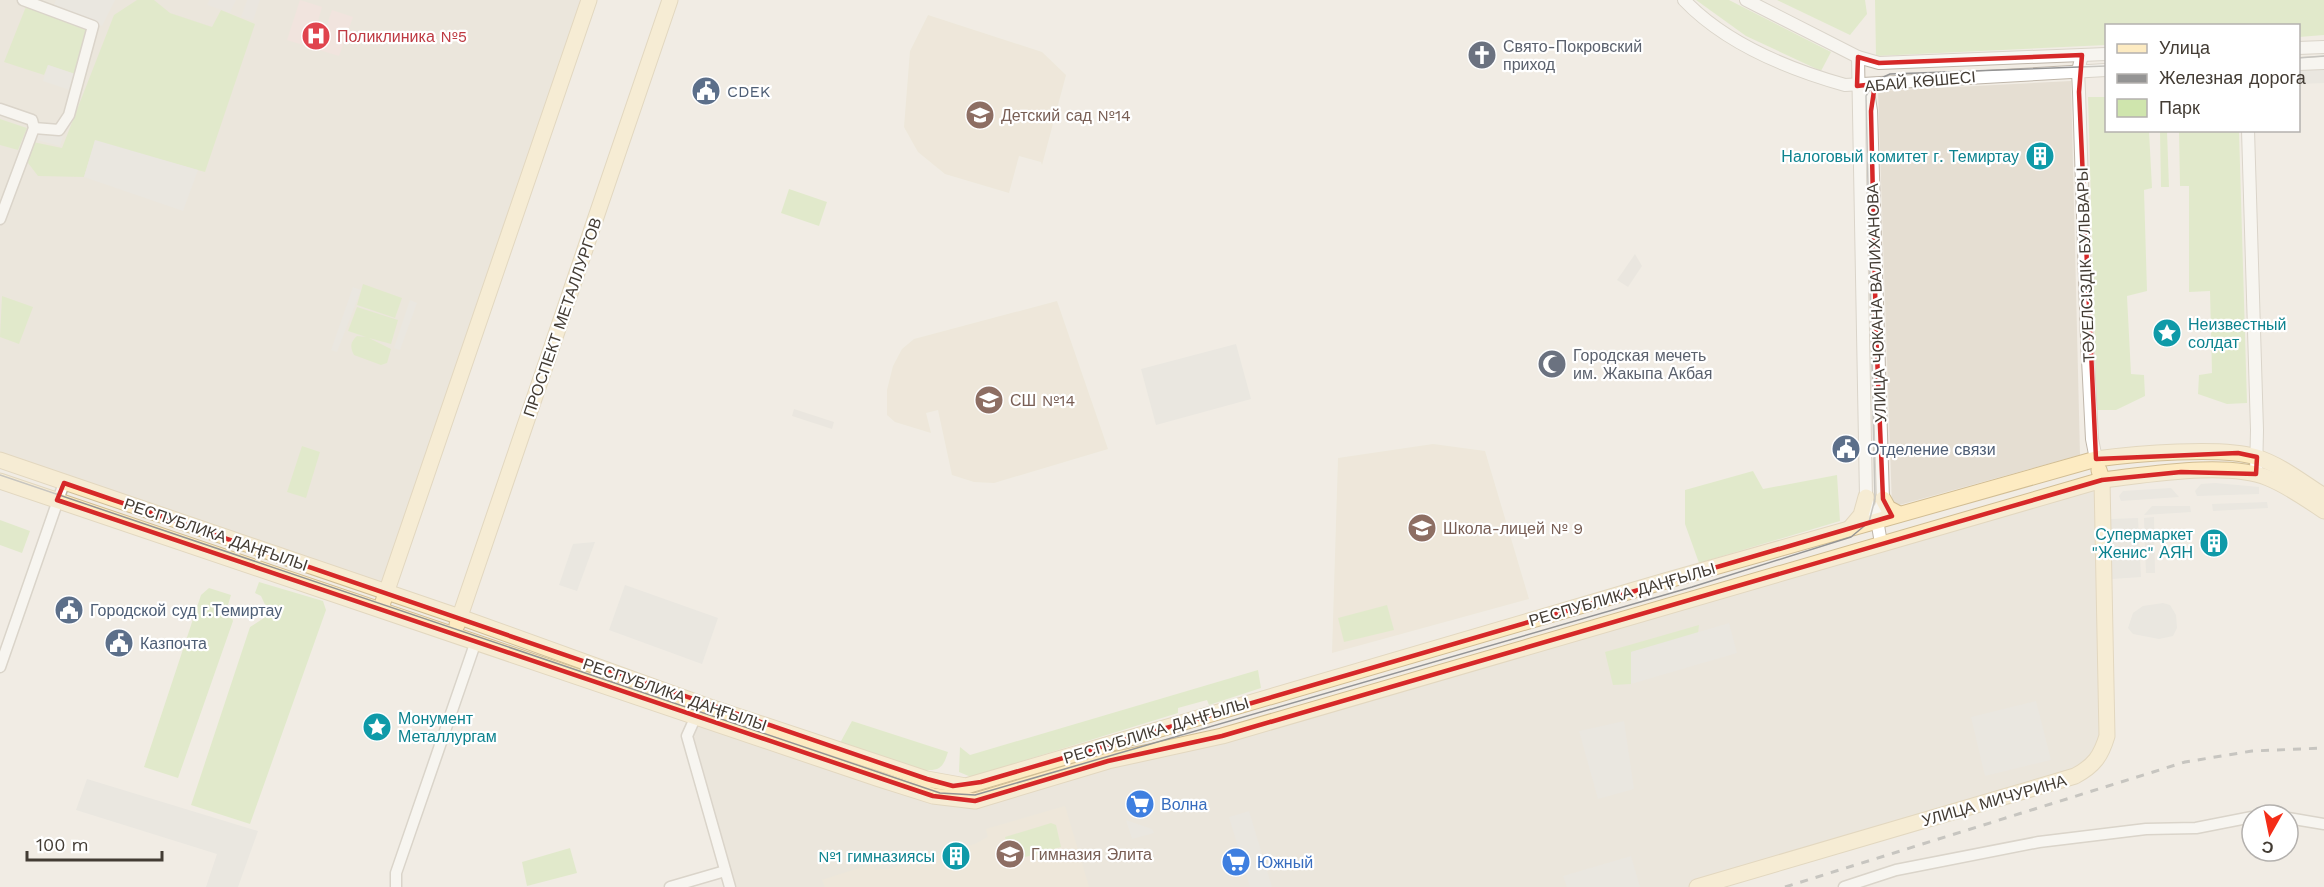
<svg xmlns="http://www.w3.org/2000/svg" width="2324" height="887" font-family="'Work Sans',sans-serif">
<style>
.residential{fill:#e5ded2}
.industrial{fill:#e3ded9}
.education{fill:#eae1ce}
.medical{fill:#f2d9d7}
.green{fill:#cfe5ad}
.parking{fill:#e2dfdc}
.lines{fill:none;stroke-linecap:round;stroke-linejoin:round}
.minor-casing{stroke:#bfb6aa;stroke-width:13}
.tertiary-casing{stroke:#bfb6aa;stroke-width:14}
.secondary-casing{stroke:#d1bd94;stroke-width:17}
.minor{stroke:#fff;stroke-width:10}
.tertiary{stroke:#fff;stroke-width:12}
.secondary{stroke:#fdebc2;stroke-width:15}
.tram{stroke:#949494;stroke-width:1.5}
.rail{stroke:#949494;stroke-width:3;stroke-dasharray:8 8;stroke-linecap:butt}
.marked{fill:none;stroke:#d62828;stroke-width:4.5;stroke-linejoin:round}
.labels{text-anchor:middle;stroke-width:4.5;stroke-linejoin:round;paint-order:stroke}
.health-label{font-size:16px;fill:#be3a42;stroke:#fff;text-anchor:start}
.worship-label{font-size:16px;fill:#5b616d;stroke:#fff;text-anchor:start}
.street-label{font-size:16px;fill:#433c34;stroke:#fff}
.service-label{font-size:16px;fill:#4e5e75;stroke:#fff;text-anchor:start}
.education-label{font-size:16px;fill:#785e54;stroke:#fff;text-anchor:start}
.culture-label{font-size:16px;fill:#0d838f;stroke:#fff;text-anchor:end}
.shop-label{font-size:16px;fill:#366cbe;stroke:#fff;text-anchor:start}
</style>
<rect width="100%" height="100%" fill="#f1ece4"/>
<g class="residential">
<path d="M0 0H583L385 584 0 454Z"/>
<path d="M2071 81 2080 455 1892 507 1878 91Z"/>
<path d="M2102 480 2107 736 2088 769 1700 887H730L687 736 696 716 862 773 975 801Z"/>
</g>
<g class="industrial">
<path d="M209 0H236L230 13 207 5Z"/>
<path d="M247 0H260L253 21 241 17Z"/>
<path d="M1635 254 1642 266 1628 287 1617 280Z"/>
<path d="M794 409 834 422 832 429 792 416Z"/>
</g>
<g class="education">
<path d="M928 15 1042 52 1066 75 1042 165 1041 162 1019 156 1009 193 945 174 918 152 904 127 910 51Z"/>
<path d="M1057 301 1108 449 994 483 974 482 952 475 938 410 926 413 931 433 895 422 887 415V390L893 366 902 349 914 339Z"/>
<path d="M1433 444 1485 451 1529 599 1332 653 1338 458Z"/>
<path d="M1065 806 1089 887H825L822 880 872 864 875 870 889 869 975 844 988 837 986 829Z"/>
</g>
<path class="medical" d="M300 0 322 7 316 28 325 30 332 10 353 17 339 56 287 40Z"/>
<g class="green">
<path d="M137 0H154L170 13 212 27 221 10 255 24 205 172 95 141 84 177 38 176 25 159 33 142 62 148 114 15Z"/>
<path d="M1696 0H1729L1831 52 1821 71 1746 36Z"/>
<path d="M1777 0H1865L1867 14 1850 35Z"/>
<path d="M1875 0H2324V35L2299 37 2298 26H2106V45L1876 56Z"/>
<path d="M27 4 88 28 75 74 48 65 44 75 4 62Z"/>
<path d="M2088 97H2106V130L2149 131 2152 188 2144 190 2147 291 2127 296 2131 374 2144 375 2145 396 2116 410H2097Z"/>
<path d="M0 119 27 128 18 150 0 145Z"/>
<path d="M2160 131H2167L2169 187H2161Z"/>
<path d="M2179 131H2239L2247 403 2227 404 2198 394 2199 375 2212 373 2210 291 2189 292V186H2180Z"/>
<path d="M789 189 827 202 819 226 781 213Z"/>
<path d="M363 284 402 298 395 318 357 305Z"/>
<path d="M2 296 33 307 19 344 0 337Z"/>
<path d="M357 307 398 320 391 344 369 338 391 349 387 363 381 365 354 355C350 347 350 342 357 336L366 337 348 331Z"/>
<path d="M302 446 320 452 306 498 287 492Z"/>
<path d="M1753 471 1763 489 1837 475 1840 521 1699 563 1685 524V490Z"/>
<path d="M0 520 30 531 22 553 0 545Z"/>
<path d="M259 582 323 601 326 610 250 824 191 805 250 627 264 618 267 609 261 596 255 593Z"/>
<path d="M209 588 231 595 228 605 233 621 178 778 144 767 201 595Z"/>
<path d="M1387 605 1394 630 1344 642 1338 618Z"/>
<path d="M1699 625 1698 634 1631 652V684L1613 685 1605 652Z"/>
<path d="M1258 670 1261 688 1209 705 1207 700 1178 708V713L971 777 959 772 960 747 970 755Z"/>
<path d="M852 721 948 752C946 758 944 765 939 768 923 778 859 749 840 743Z"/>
<path d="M1051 823 1056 825 1061 847 1011 861 1005 837Z"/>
<path d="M570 848 577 873 527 886 522 862Z"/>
</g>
<g class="parking">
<path d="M56 0H115L102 26 53 7Z"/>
<path d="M2299 64H2324V83L2300 84Z"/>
<path d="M48 65 75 74 70 90 43 81Z"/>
<path d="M37 128 63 136 60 146 32 139Z"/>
<path d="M95 140 198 170 183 211 84 177Z"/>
<path d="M353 287 361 290 337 352 331 350Z"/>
<path d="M410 300 417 303 400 350 394 348Z"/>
<path d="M1236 344 1251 399 1156 425 1141 369Z"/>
<path d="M2215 483 2259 487V494L2197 496 2195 491 2201 484Z"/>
<path d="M2171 488 2179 497 2121 501 2119 496 2123 491Z"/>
<path d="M2267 502 2268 508 2213 511 2212 504Z"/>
<path d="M2152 506H2190L2191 512 2144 515Z"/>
<path d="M2154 517 2155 573H2146L2144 518Z"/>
<path d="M2138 518 2141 577 2112 579 2111 519Z"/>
<path d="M595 542 577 591 559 585 573 544Z"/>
<path d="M625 585 718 618 702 664 609 630Z"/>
<path d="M2163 603 2170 605 2176 615 2177 628 2173 636 2159 639 2133 634 2128 628 2133 613 2143 606Z"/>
<path d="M1729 623 1737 653 1631 684V652Z"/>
<path d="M2036 701 2051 760 1985 776 1971 717Z"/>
<path d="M1624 721 1634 789 1598 799 1579 731Z"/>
<path d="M87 779 258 831 238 887H206L217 854 76 810Z"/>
<path d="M1249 811 1272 887H1250L1229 817Z"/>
<path d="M1126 820 1152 829 1154 833 1132 839Z"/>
<path d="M1631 856 1640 887H1567L1563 876Z"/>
</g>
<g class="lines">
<g class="minor-casing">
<g id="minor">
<path d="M23 0 93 26 69 115 59 130 34 128"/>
<path d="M0 109 32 120 34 128 0 219"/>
<path d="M0 667 64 483"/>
<path d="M696 716 687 736 730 887"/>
<path d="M2264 815H2272"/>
<path d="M2288 818 2324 824"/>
<path d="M396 887V873L476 641"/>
<path d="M670 887 725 871"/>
<path d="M1844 887 1896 870 2039 842 2146 829 2196 828 2252 817"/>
</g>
</g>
<g class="tertiary-casing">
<g id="tertiary">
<path d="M1684 0C1725 43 1788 69 1845 85L2106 70"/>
<path d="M1746 0 1858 57 1879 63 2106 54"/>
<path d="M2298 48 2324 47"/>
<path d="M2082 55 2078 71 2079 92 2087 339 2092 439 2096 459"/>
<path d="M1858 57 1866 497 1869 508 1877 520"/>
<path d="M2298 64 2324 63"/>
<path d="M1857 86 1869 98 1871 111 1883 499 1877 520 1881 543"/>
<path d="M2248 130 2257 430 2256 474"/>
</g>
</g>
<g class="secondary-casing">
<g id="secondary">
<path d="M0 460 460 617 704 705 927 779 966 786 1665 581 2096 459C2134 454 2221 446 2256 457 2281 465 2302 482 2324 496"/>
<path d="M0 481 879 779 933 796 975 801 1108 761 1222 736 2102 480C2147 475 2227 461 2268 478 2288 486 2306 499 2324 511"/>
<path d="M1883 499 1888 508 1899 514"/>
<path d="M1850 528 1861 515 1866 497"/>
<path d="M383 602 589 0"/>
<path d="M457 625 670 0"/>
<path d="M1697 887 2075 776C2094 766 2101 756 2107 736L2102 480 2099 470"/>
</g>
</g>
<use href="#minor" class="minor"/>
<use href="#tertiary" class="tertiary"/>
<use href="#secondary" class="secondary"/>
<g class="tram">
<path d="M2298 58 2324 56"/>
<path d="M0 475 940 793 975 795 1692 587 1851 537 1869 522 1875 499 1866 96 1875 81 1890 74 2106 66"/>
</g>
<path class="rail" d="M1785 887 2185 762 2252 751 2324 748"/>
</g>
<path d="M0 0H2324V887H0ZM2082 55 2079 92 2096 459 2238 453 2257 457 2256 474 2181 472 2102 480 1222 736 1108 761 975 801 933 796 57 500 64 483 927 779 953 786 981 782 1892 516 1883 499 1876 330 1871 111 1875 84 1857 86 1858 57 1879 63Z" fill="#f1ece4" fill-opacity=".55" fill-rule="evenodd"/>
<path class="marked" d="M2082 55 2079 92 2096 459 2238 453 2257 457 2256 474 2181 472 2102 480 1222 736 1108 761 975 801 933 796 57 500 64 483 927 779 953 786 981 782 1892 516 1883 499 1876 330 1871 111 1875 84 1857 86 1858 57 1879 63Z"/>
<defs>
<g id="hospital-disc" transform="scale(1.5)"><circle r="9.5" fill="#e0444e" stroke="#fff"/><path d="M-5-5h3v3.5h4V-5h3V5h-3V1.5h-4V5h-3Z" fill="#fff"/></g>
<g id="church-disc" transform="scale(1.5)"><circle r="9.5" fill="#6b7280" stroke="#fff"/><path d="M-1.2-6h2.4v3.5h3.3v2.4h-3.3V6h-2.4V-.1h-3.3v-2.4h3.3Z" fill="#fff"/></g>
<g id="civic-disc" transform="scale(1.5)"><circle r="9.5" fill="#5c6f8a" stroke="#fff"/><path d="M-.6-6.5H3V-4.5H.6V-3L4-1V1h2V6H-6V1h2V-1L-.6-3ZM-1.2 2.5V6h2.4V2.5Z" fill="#fff"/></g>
<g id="school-disc" transform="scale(1.5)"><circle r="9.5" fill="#8d6e63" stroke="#fff"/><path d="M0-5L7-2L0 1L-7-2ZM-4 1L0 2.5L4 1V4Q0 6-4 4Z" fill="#fff"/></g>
<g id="building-disc" transform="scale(1.5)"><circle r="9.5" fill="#0f9aa8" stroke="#fff"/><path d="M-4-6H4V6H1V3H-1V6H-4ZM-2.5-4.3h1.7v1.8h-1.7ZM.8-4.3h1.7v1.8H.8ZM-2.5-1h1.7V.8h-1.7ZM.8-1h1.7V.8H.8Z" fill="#fff"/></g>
<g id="sight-disc" transform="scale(1.5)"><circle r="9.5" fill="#0f9aa8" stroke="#fff"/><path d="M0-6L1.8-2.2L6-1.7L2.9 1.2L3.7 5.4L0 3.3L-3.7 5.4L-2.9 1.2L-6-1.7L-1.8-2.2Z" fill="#fff"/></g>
<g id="mosque-disc" transform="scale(1.5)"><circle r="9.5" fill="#6b7280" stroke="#fff"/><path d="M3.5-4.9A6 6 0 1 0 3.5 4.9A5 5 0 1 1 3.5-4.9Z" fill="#fff"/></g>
<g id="supermarket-disc" transform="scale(1.5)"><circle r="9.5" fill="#3f7fe0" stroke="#fff"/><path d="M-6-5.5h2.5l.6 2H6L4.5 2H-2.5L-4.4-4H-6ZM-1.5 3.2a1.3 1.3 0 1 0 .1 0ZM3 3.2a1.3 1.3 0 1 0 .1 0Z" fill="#fff"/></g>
</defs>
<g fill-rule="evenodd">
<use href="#hospital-disc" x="316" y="36"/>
<use href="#church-disc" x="1482" y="55"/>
<use href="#civic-disc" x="706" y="91"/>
<use href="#school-disc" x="980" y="115"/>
<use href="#building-disc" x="2040" y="156"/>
<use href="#sight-disc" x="2167" y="333"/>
<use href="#mosque-disc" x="1552" y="364"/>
<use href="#school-disc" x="989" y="400"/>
<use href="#civic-disc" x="1846" y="449"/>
<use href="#school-disc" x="1422" y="528"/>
<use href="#building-disc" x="2214" y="543"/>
<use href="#civic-disc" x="69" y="610"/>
<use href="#civic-disc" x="119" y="643"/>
<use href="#sight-disc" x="377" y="727"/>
<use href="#supermarket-disc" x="1140" y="804"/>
<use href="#school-disc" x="1010" y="854"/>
<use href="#building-disc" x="956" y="856"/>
<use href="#supermarket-disc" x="1236" y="862"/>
</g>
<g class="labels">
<g class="health-label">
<text x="337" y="42">Поликлиника №5</text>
</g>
<g class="worship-label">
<text x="1503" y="52">Свято-Покровский<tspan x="1503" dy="18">приход</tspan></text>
<text x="1573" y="361">Городская мечеть<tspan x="1573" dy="18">им. Жакыпа Акбая</tspan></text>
</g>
<g class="street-label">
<text transform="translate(1920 81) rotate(-5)" y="6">АБАЙ КӨШЕСІ</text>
<text transform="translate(2085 265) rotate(-92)" y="6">ТӘУЕЛСІЗДІК БУЛЬВАРЫ</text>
<text transform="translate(1876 303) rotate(-92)" y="6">УЛИЦА ЧОКАНА ВАЛИХАНОВА</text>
<text transform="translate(562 317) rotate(-71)" y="6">ПРОСПЕКТ МЕТАЛЛУРГОВ</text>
<text transform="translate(216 534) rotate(19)" y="6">РЕСПУБЛИКА ДАҢҒЫЛЫ</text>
<text transform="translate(1622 594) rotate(-16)" y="6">РЕСПУБЛИКА ДАҢҒЫЛЫ</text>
<text transform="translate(675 694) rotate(19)" y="6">РЕСПУБЛИКА ДАҢҒЫЛЫ</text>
<text transform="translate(1156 730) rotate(-17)" y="6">РЕСПУБЛИКА ДАҢҒЫЛЫ</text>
<text transform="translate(1994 800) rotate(-16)" y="6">УЛИЦА МИЧУРИНА</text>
</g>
<g class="service-label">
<text x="727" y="97">CDEK</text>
<text x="1867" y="455">Отделение связи</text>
<text x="90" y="616">Городской суд г.Темиртау</text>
<text x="140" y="649">Казпочта</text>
</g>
<g class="education-label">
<text x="1001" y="121">Детский сад №14</text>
<text x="1010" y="406">СШ №14</text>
<text x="1443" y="534">Школа-лицей № 9</text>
<text x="1031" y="860">Гимназия Элита</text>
</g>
<g class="culture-label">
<text x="2019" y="162">Налоговый комитет г. Темиртау</text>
<text x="2188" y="330" text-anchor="start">Неизвестный<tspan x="2188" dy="18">солдат</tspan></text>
<text x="2193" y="540">Супермаркет<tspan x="2193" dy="18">"Женис" АЯН</tspan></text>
<text x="398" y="724" text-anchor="start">Монумент<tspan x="398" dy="18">Металлургам</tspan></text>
<text x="935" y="862">№1 гимназиясы</text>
</g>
<g class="shop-label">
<text x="1161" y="810">Волна</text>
<text x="1257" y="868">Южный</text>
</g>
</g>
<rect x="2105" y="24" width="195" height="108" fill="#ffffff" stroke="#b4b1ae" stroke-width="1.5"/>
<rect x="2117" y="44" width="30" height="9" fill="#fdebc2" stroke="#b4b1ae" stroke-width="1.5"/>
<text x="2159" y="54" font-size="18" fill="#433c34">Улица</text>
<rect x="2117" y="74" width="30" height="9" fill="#949494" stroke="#b4b1ae" stroke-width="1.5"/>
<text x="2159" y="84" font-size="18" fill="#433c34">Железная дорога</text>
<rect x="2117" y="99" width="30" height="18" fill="#cfe5ad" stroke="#b4b1ae" stroke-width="1.5"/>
<text x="2159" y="114" font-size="18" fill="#433c34">Парк</text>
<g transform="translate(2270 833) rotate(189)"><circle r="28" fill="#ffffff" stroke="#b4b1ae" stroke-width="1.5"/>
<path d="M0-4.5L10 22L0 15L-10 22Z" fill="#f42d18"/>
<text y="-9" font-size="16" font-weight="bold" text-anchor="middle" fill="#433c34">С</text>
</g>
<path d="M27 851v9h135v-9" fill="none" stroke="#433c34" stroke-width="3"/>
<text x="36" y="851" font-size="18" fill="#433c34" stroke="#ffffff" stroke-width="4.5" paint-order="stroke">100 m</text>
</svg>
